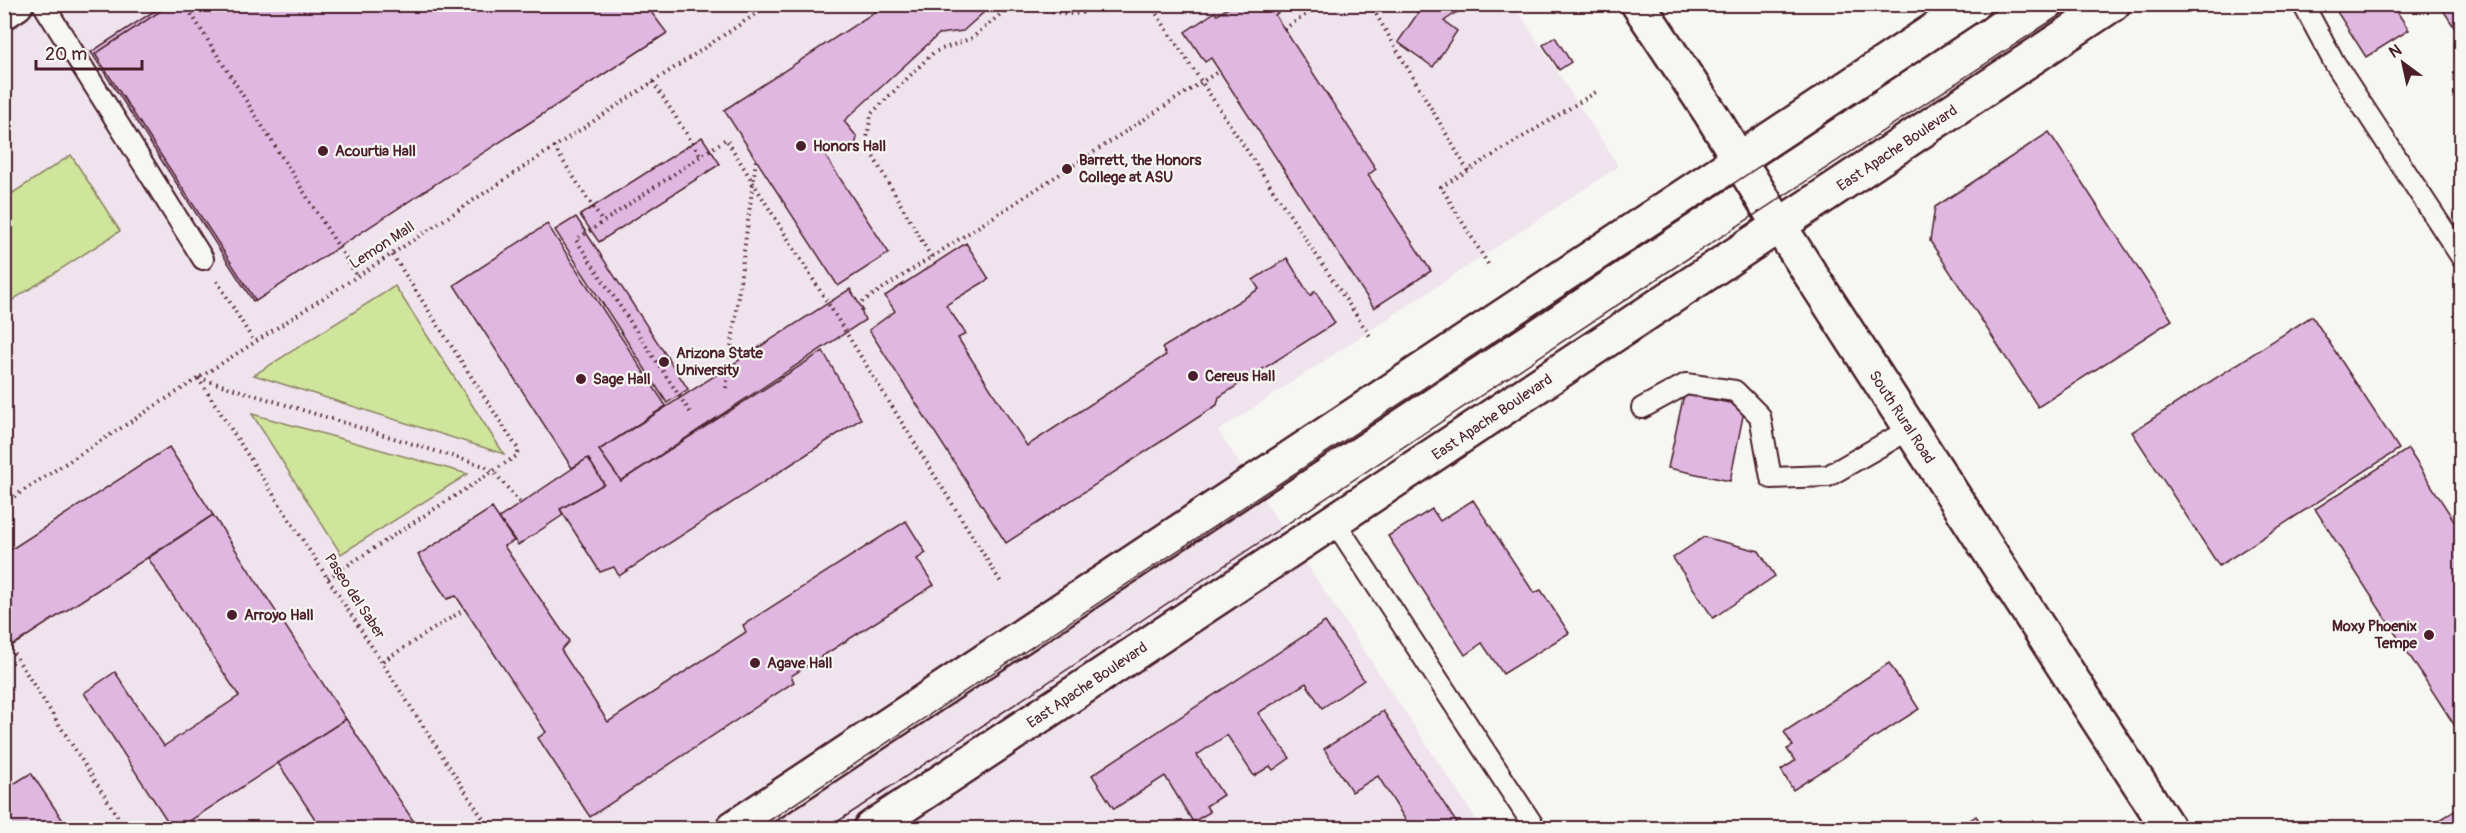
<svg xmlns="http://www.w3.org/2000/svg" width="2466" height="833" font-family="Pangolin,sans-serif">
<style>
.built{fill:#efe3ed}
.green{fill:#cfe59b;stroke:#8c8263;stroke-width:1.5}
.building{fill:#dfb7e0;stroke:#4a1f2b;stroke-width:1.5}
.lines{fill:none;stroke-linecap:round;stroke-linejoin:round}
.service-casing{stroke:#4a1f2b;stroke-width:24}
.minor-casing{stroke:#4a1f2b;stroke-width:38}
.primary-casing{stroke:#4a1f2b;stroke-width:38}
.path{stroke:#4a1f2b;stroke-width:4;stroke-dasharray:1.5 4.5;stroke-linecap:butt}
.service{stroke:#f6f6f2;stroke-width:20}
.minor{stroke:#f6f6f2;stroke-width:33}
.primary{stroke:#f6f6f2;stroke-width:33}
.tram{stroke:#4a1f2b;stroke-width:1.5}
.poi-dot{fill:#4a1f2b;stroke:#f6f6f2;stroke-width:2}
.labels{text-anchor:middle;stroke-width:4.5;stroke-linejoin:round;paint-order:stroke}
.poi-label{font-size:15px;font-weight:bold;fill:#4a1f2b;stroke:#f6f6f2;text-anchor:start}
.street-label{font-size:15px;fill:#4a1f2b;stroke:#f6f6f2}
</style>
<rect width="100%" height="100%" fill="#f6f6f2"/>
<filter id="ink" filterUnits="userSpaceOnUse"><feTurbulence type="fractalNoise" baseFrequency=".0167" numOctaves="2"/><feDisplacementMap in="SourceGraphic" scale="12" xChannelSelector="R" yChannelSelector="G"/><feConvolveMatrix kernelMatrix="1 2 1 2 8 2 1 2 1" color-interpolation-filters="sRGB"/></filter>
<g filter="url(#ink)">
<path class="built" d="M5 5H1514L1617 164 1616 168 1218 431 1482 828H5Z"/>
<g class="green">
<path d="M71 155 120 231 5 305V198Z"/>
<path d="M395 286 504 454 254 375Z"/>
<path d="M252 414 468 474 341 554Z"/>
</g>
<g class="building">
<path d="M165 4H637L659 38 253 301 91 52Z"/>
<path d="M171 4H645L667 33 256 301 95 54Z"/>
<path d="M887 4H993L963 31 939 34 844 121 857 137 855 148 846 155 834 154 830 150 824 154 889 253 838 286 724 110Z"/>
<path d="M1225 4H1291L1275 15 1376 169 1368 175 1431 271 1374 308 1211 58 1205 62 1185 32 1215 12 1217 15 1228 8Z"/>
<path d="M1411 4H1469L1444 21 1457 31 1433 67 1398 42 1418 13Z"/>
<path d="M2332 4H2392L2409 30 2366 57Z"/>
<path d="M2439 4H2462V39Z"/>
<path d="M1555 37 1571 62 1559 70 1543 45Z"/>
<path d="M2049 132 2172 320 2038 407 1930 241 1935 207Z"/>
<path d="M702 137 720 164 599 242 580 215Z"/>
<path d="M576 217 688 389 667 403 555 230Z"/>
<path d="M547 224 666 406 599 450 621 481 823 351 861 419 619 576 614 567 600 572 560 509 604 484 588 458 572 468 454 285Z"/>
<path d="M966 243 989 279 946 305 966 334 958 338 1027 446 1166 355 1162 348 1259 289 1253 280 1287 258 1310 296 1315 291 1335 323 1219 397 1217 405 1006 543 869 330 895 311 885 296Z"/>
<path d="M850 289 863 310H861L865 320 621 481 599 450Z"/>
<path d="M2312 316 2399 449 2219 566 2132 432Z"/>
<path d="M1684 394 1745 406 1730 481 1668 468Z"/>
<path d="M169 447 213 515 4 651V554Z"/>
<path d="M2408 449 2462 533V737L2315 509Z"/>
<path d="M588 458 604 484 560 509 563 515 518 545 499 518Z"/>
<path d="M1473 500 1534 593 1541 590 1569 633 1503 674 1482 643 1465 655 1388 536 1432 509 1440 521Z"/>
<path d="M492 508 514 541 504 546 569 641 561 650 608 722 746 632 743 625 906 521 926 553 917 559 934 585 791 676 794 682 590 817 538 738 546 732 456 596 447 599 418 555Z"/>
<path d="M213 515 346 719 179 828H172L84 693 115 672 164 746 239 696 148 558Z"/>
<path d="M1704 537 1759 551 1775 576 1713 618 1673 558Z"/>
<path d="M1325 622 1364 680 1322 708 1306 683 1258 713 1290 758 1273 770 1270 766 1254 776 1227 735 1197 755 1223 795 1206 806 1210 812 1193 822 1165 776 1114 809 1092 775Z"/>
<path d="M1889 663 1919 709 1793 790 1781 770 1795 761 1787 749 1793 746 1784 732Z"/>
<path d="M1383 711 1460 828H1401L1408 824 1378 776 1352 792 1324 749Z"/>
<path d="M346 719 418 828H321L278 763Z"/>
<path d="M31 773 68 828H4V790Z"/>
<path d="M2462 806V828H2427Z"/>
<path d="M1976 816 1984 828H1958Z"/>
</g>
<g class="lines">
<g class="service-casing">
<g id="service">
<path d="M43 4 203 259"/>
<path d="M2303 4 2334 62 2462 258"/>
<path d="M1642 408 1686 384 1735 391 1760 416 1771 478 1828 476 1910 429"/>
<path d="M1335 522 1535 828"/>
</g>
</g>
<g class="minor-casing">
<path id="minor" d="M4 12 16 4"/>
</g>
<g class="primary-casing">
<g id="primary">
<path d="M1638 4 1711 114 1780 227 2168 828"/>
<path d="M733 828 1973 4"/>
<path d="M871 828 2113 4"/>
</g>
</g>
<g class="path">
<path d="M185 4 357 276"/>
<path d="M1029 4C1050 11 1079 22 1097 4"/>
<path d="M1150 4 1372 339"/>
<path d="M1370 4 1468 171"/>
<path d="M1284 29 1322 4"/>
<path d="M653 82 701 156"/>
<path d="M554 147 602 221"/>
<path d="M931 257 866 144 871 114 934 52 972 38 1013 4"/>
<path d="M1488 264 1441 187 1596 92"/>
<path d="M217 281 254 342"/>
<path d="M862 302 1219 71"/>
<path d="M198 378 489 828"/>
<path d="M199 378 484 466 494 472 520 503"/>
<path d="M726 388 756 160"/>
<path d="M690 412 576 240 726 139 1002 584"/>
<path d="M4 503 392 254 771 4"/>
<path d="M328 578 518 455V449L392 254"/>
<path d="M4 638 125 828"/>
<path d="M383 661 465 609"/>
</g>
<use href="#service" class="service"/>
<use href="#minor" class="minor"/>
<use href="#primary" class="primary"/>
<g class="tram">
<path d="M758 828 2005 4"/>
<path d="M828 828 1678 265 2077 4"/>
</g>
</g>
</g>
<g class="poi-dot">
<circle cx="801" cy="146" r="6"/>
<circle cx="323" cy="151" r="6"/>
<circle cx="1067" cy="169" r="6"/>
<circle cx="664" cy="362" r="6"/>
<circle cx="1193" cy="376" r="6"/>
<circle cx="581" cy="379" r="6"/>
<circle cx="232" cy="615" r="6"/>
<circle cx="2429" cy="635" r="6"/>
<circle cx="755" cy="663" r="6"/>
</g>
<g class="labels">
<g class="poi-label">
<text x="813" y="151">Honors Hall</text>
<text x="335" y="156">Acourtia Hall</text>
<text x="1079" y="165">Barrett, the Honors<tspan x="1079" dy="17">College at ASU</tspan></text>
<text x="676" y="358">Arizona State<tspan x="676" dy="17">University</tspan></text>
<text x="1205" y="381">Cereus Hall</text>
<text x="593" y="384">Sage Hall</text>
<text x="244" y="620">Arroyo Hall</text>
<text x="2417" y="631" text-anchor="end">Moxy Phoenix<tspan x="2417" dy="17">Tempe</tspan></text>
<text x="767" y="668">Agave Hall</text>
</g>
<g class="street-label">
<text transform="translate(1897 148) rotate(-34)" y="5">East Apache Boulevard</text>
<text transform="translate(382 245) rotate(-33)" y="5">Lemon Mall</text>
<text transform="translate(1492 417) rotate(-34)" y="5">East Apache Boulevard</text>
<text transform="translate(1902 417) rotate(57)" y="5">South Rural Road</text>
<text transform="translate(355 596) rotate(57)" y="5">Paseo del Saber</text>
<text transform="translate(1087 685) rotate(-34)" y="5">East Apache Boulevard</text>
</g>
</g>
<rect width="2466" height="833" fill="none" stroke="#f6f6f2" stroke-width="24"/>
<rect x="12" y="12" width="2442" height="809" fill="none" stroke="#4a1f2b" stroke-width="2" filter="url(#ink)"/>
<g transform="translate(2403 63) rotate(327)" stroke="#f6f6f2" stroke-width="4.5" paint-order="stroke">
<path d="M0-4.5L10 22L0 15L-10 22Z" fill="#4a1f2b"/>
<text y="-9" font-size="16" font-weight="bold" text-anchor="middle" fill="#4a1f2b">N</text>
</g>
<path d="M36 60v9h106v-9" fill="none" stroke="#4a1f2b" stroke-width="3"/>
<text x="45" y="60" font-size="18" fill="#4a1f2b" stroke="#f6f6f2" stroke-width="4.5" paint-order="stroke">20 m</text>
</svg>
